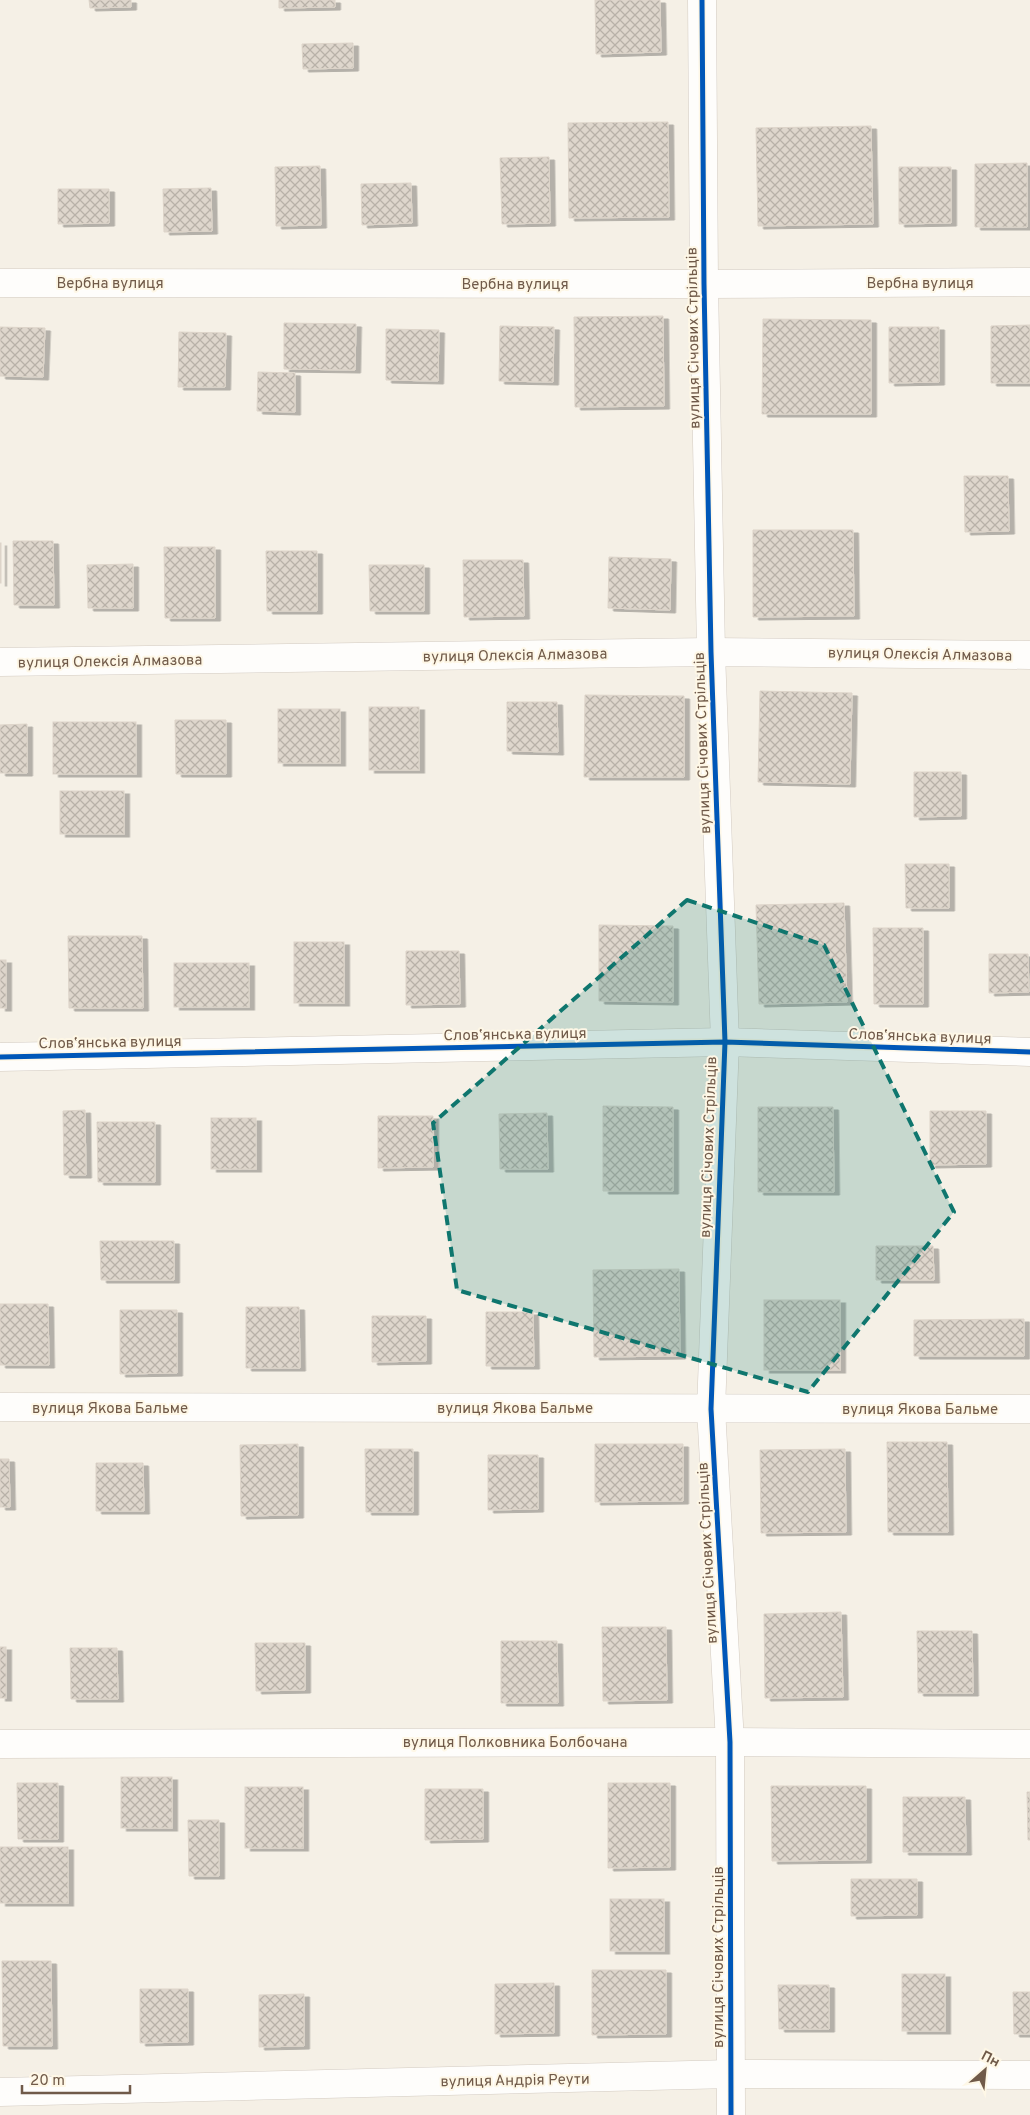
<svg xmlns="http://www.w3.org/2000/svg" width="1030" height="2115" font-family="Overpass,sans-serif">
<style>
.building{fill:url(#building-cross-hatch);stroke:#ddd4c9;filter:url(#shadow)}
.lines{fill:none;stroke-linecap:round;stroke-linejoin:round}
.street-casing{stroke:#d3cbc2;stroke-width:29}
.street{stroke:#fefdfb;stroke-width:28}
.cycleway-casing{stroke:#fef7e6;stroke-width:8}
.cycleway{stroke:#0057b8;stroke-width:5}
.marked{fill:#0f766e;fill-opacity:0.2;stroke:#0f766e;stroke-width:4;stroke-dasharray:10 6;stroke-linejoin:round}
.labels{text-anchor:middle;stroke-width:4;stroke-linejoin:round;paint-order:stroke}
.street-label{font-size:15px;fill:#705a49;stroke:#fef7e6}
</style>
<defs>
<pattern id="building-cross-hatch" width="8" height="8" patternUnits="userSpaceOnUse" patternTransform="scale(1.25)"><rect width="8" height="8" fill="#ded6cc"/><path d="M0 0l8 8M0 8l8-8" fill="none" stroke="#b8b1a8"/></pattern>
<filter id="shadow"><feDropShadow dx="5.5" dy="3" stdDeviation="0" flood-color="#0004"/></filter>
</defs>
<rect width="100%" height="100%" fill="#f5f0e6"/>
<g class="building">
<path d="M89 0H131V7L90 8Z"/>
<path d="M279 0H335V7L279 8Z"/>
<path d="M595 0H660L661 52 596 54Z"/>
<path d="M353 43V68L303 69 302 44Z"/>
<path d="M668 122 669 217 569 218 568 123Z"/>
<path d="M871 126 873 224 758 226 756 128Z"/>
<path d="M549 157 550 223 502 224 500 158Z"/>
<path d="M1027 163V227H975V164Z"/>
<path d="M320 166 321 225 276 226 275 167Z"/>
<path d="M899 167H951V223L899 224Z"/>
<path d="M411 183 412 223 362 225 361 184Z"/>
<path d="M211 188 212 231 164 232 163 189Z"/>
<path d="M58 189H109V223L58 224Z"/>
<path d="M663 316 664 406 575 407 574 317Z"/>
<path d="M763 319 871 320V414H762Z"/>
<path d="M284 323 356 324 355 370 284 369Z"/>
<path d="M1030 325V383H991V326Z"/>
<path d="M500 326 554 327 553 382 499 381Z"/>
<path d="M0 327 45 328 43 377 0 376Z"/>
<path d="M889 327H939V382L889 383Z"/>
<path d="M386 329 439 330 438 381 386 380Z"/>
<path d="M179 332 226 333 225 387H178Z"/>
<path d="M258 372 295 373V412L257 411Z"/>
<path d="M964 476H1008L1009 531 965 532Z"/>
<path d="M753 530H853L854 616 753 617Z"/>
<path d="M13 541H53L54 605H14Z"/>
<rect x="0" y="543" width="1" height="40"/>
<path d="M164 547H215V618H165Z"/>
<path d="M266 551H317V611H267Z"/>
<path d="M609 557 671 559 670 610 608 608Z"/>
<path d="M463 560H523L524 616 464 617Z"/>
<path d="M133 564V608H88L87 565Z"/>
<path d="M369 565H424V611H370Z"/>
<path d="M760 691 852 693 850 784 758 782Z"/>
<path d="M585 695 684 696V777H584Z"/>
<path d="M507 702H557L558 752 507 751Z"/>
<rect x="369" y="707" width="50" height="63"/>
<rect x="278" y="709" width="62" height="54"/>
<path d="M175 720H226V774H176Z"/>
<rect x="53" y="722" width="83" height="52"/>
<path d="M27 724V773H0V725Z"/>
<path d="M914 772H961V816L914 817Z"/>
<rect x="60" y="791" width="64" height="43"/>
<path d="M905 864H949V908H906Z"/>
<path d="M844 903 847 1002 759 1004 756 905Z"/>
<path d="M599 925 673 926V1002L599 1001Z"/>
<path d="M873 928H923V1004H874Z"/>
<path d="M68 936H142L143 1008H69Z"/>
<rect x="294" y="942" width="50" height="61"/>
<path d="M406 951H459L460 1004 406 1005Z"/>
<path d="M989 954H1028L1029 992 989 993Z"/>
<rect x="0" y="960" width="6" height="48"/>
<rect x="174" y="963" width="75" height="44"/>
<path d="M603 1106 673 1107V1191H603Z"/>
<path d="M758 1107H833L834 1192H758Z"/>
<path d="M85 1110 86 1175H64L63 1111Z"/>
<path d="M930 1111H986V1164L930 1165Z"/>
<path d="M547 1113 548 1169H500L499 1114Z"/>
<path d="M378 1116H433V1167L378 1168Z"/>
<rect x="211" y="1118" width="45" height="51"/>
<path d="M97 1122H155V1182H98Z"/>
<path d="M100 1241H174V1280H101Z"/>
<path d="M876 1246H933L934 1280H876Z"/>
<path d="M679 1269 680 1356 594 1357 593 1270Z"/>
<rect x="764" y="1300" width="76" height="70"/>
<path d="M0 1304H48L49 1365H0Z"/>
<path d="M246 1307H299L300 1368H246Z"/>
<path d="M120 1310H177V1373L120 1374Z"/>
<path d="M486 1312H533L534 1366H486Z"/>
<path d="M372 1316H426V1361L372 1362Z"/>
<path d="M1024 1319V1356H914V1320Z"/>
<path d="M887 1442H947L948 1532H888Z"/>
<path d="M298 1444V1515L241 1516 240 1445Z"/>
<path d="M595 1444H683V1501L595 1502Z"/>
<path d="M365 1449H413V1512H366Z"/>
<path d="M845 1449 846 1532 761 1533 760 1450Z"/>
<path d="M488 1455H538V1509L488 1510Z"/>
<path d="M0 1459H9L10 1507H0Z"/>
<path d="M96 1463H143L144 1511H96Z"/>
<path d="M841 1612 843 1697 765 1698 764 1614Z"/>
<path d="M602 1627H666L667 1700 603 1701Z"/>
<path d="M917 1631H972L973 1693H918Z"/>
<path d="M501 1641H557L558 1703H501Z"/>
<path d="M255 1643H305V1690L256 1691Z"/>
<rect x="0" y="1647" width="6" height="51"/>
<path d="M70 1648H117L118 1699H71Z"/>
<rect x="121" y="1777" width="51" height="51"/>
<path d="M17 1783H58V1839H18Z"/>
<path d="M608 1783H670V1867L608 1868Z"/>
<path d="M771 1786H866V1860L772 1861Z"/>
<rect x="245" y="1787" width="58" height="61"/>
<path d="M425 1789H483V1839L425 1840Z"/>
<path d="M1027 1792H1030V1840H1028Z"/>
<path d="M903 1797H965L966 1852H903Z"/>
<path d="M188 1820H219V1876H189Z"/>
<rect x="0" y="1847" width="68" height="56"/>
<path d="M851 1879H917V1915L851 1916Z"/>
<rect x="610" y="1899" width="54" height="52"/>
<path d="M2 1961H51L52 2046H3Z"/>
<path d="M592 1970H666V2034L592 2035Z"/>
<rect x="902" y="1974" width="43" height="57"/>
<path d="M554 1983V2033L495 2034V1984Z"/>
<path d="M778 1985H829V2029H779Z"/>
<path d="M140 1989H188V2042L140 2043Z"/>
<path d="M1013 1992H1030V2034H1014Z"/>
<path d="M304 1994V2046L259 2047V1995Z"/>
</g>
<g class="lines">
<g class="street-casing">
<g id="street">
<path d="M702 0 704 284 711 652 725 1042 711 1409 730 1742 731 2115"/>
<path d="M0 283 704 284 1030 282"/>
<path d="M0 662 711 652 1030 655"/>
<path d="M0 1057 725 1042 1030 1052"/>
<path d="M0 1407 1030 1409"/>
<path d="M0 1744 730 1742 1030 1744"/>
<path d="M0 2092 731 2074 1030 2075"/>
</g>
</g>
<use href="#street" class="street"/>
<g class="cycleway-casing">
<g id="cycleway">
<path d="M702 0 704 284 711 652 725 1042 711 1409 730 1742 731 2115"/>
<path d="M0 1057 725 1042 1030 1052"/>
</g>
</g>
<use href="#cycleway" class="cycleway"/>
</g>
<path class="marked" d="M687 900 824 945 954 1212 808 1392 457 1290 433 1123Z"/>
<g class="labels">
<g class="street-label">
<text x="110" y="288">Вербна вулиця</text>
<text x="920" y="288">Вербна вулиця</text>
<text x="515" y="289">Вербна вулиця</text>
<text transform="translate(693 338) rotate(-91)" y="5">вулиця Січових Стрільців</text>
<text transform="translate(920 654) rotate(1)" y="5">вулиця Олексія Алмазова</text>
<text transform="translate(515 655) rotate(-1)" y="5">вулиця Олексія Алмазова</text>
<text transform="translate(110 661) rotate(-1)" y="5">вулиця Олексія Алмазова</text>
<text transform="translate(702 743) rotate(-92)" y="5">вулиця Січових Стрільців</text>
<text transform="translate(515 1034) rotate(-1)" y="5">Словʼянська вулиця</text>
<text transform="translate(920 1036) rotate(2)" y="5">Словʼянська вулиця</text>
<text transform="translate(110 1042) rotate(-1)" y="5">Словʼянська вулиця</text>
<text transform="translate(708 1147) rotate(-88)" y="5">вулиця Січових Стрільців</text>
<text x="110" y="1413">вулиця Якова Бальме</text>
<text x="515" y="1413">вулиця Якова Бальме</text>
<text x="920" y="1414">вулиця Якова Бальме</text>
<text transform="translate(707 1553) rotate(-93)" y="5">вулиця Січових Стрільців</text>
<text x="515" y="1747">вулиця Полковника Болбочана</text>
<text transform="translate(718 1957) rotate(-90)" y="5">вулиця Січових Стрільців</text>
<text transform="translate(515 2080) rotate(-1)" y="5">вулиця Андрія Реути</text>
</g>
</g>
<g transform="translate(985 2070) rotate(27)" stroke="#fef7e6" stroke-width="4" paint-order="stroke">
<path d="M0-4L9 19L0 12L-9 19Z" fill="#705a49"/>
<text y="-8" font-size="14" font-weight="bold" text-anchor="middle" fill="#705a49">Пн</text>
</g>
<path d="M22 2085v8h108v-8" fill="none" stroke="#705a49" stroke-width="2.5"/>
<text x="30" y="2085" font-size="15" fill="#705a49" stroke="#fef7e6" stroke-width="4" paint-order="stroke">20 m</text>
</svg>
